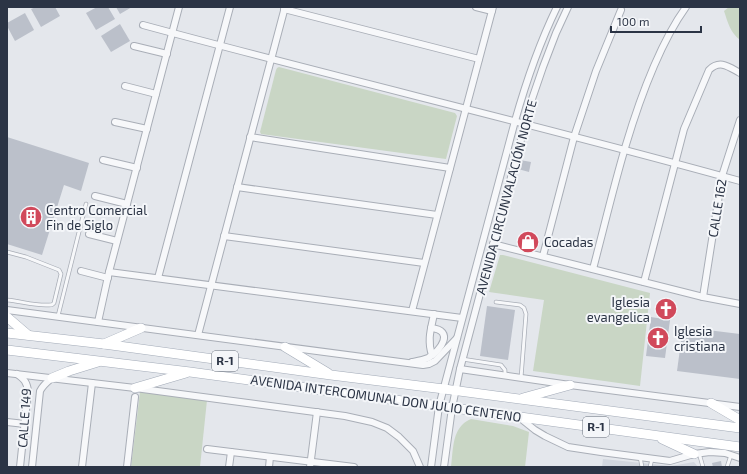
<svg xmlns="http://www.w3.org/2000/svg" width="747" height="474" font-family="'Exo 2',sans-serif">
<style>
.built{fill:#d2d6de}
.green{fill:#c9d6c5}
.building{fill:#bbc0ca}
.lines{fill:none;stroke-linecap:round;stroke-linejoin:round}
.lane-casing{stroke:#a9aeb7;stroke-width:4.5}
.street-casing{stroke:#a9aeb7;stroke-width:8}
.primary-casing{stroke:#a3abb8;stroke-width:10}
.lane{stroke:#f7f8fa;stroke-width:3}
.street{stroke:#f7f8fa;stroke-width:6}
.primary{stroke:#fff;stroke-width:9}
.labels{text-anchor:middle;stroke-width:4;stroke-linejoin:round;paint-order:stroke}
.shield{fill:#f4f6f9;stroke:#676e7b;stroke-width:1}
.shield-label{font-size:12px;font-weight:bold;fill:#2b3445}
.street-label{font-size:13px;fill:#2b3445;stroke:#f4f6f9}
.poi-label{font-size:13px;fill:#2b3445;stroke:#f4f6f9;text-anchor:start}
</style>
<rect width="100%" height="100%" fill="#e4e7ec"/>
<path class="built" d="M603 459 671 466 694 462 698 467H602Z"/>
<g class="green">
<path d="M729 7H740V40C730 32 728 23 724 11Z"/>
<path d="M279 67 455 113 457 116 446 159 261 134 260 132 276 70 277 68Z"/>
<path d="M500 255H503L650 293 640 386 533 371 544 300 489 292Z"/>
<path d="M140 392 207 400 200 467H131Z"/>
<path d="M471 419 513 426 529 432 525 467H451C453 453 452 434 463 424 465 422 468 420 471 419Z"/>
</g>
<g class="building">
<path d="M36 7H55L60 16 41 27 31 9Z"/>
<path d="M97 7H108L115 19 96 30 86 13Z"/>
<path d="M116 7H132L120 14Z"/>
<path d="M25 13 34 30 15 41 7 26V23Z"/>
<path d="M120 24 130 41 111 52 101 36Z"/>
<path d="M7 137 89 163 81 191 64 185 42 255 7 244Z"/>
<path d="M520 160 531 162 529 172 518 169Z"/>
<path d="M487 306 515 310 508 360 480 356Z"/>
<path d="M651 317 670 320 665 358 646 356Z"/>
<path d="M683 327 740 334V379L677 371Z"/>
<path d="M721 461 722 467H713L712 463Z"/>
</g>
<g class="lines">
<g class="lane-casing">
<g id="lane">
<path d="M7 252 26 257 59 270 61 274 54 303C52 305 52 305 49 305 35 306 20 301 7 300"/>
<path d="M496 302 520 305 524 308 526 314 521 378"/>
<path d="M58 316 86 204"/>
<path d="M462 359 501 365 505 370V376"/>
<path d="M699 453 703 467"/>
<path d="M640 457 642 467"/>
<path d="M650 467 652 459"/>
<path d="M727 467 731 455"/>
</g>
</g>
<g class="street-casing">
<g id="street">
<path d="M476 7 492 11"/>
<path d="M284 9 479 59"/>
<path d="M143 25C342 79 542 126 740 181"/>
<path d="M134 46 167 54"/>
<path d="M125 86 156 94"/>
<path d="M115 122 147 129"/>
<path d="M250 137 450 168"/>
<path d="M103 160 137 168"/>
<path d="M237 187 437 215"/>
<path d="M95 196 127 204"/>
<path d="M89 234 117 241"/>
<path d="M224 236 424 263"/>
<path d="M493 244 703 297 740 304"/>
<path d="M543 256 574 137 596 71 621 10"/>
<path d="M593 269C611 201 626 131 654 66 663 45 673 25 686 7"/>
<path d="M81 271 108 278"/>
<path d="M109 272 462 318"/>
<path d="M158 278 230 7"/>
<path d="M644 282 684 129 709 70C720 59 729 67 740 73"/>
<path d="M703 297 722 176 740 120"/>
<path d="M7 310 423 365 429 364 435 361 457 338"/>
<path d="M412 311 493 7"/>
<path d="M98 322 109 272 179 7"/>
<path d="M198 335 285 7"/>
<path d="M432 355C427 340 431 329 434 314"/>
<path d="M412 362C417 361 423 360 428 358 441 351 455 330 431 328"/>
<path d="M460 369 570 385 740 407"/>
<path d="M7 373 135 388 345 416 372 422 387 428 399 437 413 451 420 467"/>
<path d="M17 374C24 379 27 382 28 391L20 467"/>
<path d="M520 418 535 430 545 436 568 447 601 452 670 461 694 454 710 452 725 453 740 458"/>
<path d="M7 422 25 424"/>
<path d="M207 449 354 467"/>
<path d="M32 467 40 391C43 385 47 382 52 378"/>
<path d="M82 467 92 383"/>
<path d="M127 467 135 397"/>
<path d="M229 467 231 452"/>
<path d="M269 467 270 457"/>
<path d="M310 467 317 412"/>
<path d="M431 467 439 406 515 121C526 82 539 44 557 7"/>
<path d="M444 467 452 408 460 369 531 102 543 67 556 33 568 7"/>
</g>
</g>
<g class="primary-casing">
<g id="primary">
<path d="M7 317 28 335"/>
<path d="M7 333 104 344 331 375 444 389 740 428"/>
<path d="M104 344 141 328"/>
<path d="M285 347 328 373"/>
<path d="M7 350 190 372 740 447"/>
<path d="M52 378 69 371 98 362"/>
<path d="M135 388 186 373"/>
<path d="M523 398 570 385"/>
<path d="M711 403 740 420"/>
<path d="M662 439 694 454"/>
</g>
</g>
<use href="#lane" class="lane"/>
<use href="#street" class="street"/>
<use href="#primary" class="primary"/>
</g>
<defs>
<g id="building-disc" transform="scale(1.15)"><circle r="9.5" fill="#d1495b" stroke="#f4f6f9"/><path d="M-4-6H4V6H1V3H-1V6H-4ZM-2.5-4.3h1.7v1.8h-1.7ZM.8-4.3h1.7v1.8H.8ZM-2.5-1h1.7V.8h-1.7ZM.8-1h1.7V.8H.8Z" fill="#fff"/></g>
<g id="shop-disc" transform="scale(1.15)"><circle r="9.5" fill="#d1495b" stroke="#f4f6f9"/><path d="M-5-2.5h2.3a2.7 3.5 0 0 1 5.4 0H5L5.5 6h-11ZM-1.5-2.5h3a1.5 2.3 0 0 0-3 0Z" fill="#fff"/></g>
<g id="church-disc" transform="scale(1.15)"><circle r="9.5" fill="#d1495b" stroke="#f4f6f9"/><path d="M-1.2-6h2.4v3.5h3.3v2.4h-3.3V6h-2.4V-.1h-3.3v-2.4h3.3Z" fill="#fff"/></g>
</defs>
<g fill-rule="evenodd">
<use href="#building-disc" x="31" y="217"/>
<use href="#shop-disc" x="528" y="242"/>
<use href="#church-disc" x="666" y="309"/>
<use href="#church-disc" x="658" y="338"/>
</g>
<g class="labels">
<g class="shield">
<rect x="212" y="351" width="26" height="20" rx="3"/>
<rect x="583" y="417" width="26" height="20" rx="3"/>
</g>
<g class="shield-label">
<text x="225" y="365">R-1</text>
<text x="596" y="431">R-1</text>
</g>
<g class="street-label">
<text transform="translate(506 197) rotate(-75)" y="5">AVENIDA CIRCUNVALACIÓN NORTE</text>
<text transform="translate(717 208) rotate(-81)" y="5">CALLE 162</text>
<text transform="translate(386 398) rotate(8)" y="5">AVENIDA INTERCOMUNAL DON JULIO CENTENO</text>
<text transform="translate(24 418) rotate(-86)" y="5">CALLE 149</text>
</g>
<g class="poi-label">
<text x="46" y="215">Centro Comercial<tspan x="46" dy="15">Fin de Siglo</tspan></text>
<text x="544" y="247">Cocadas</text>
<text x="650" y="307" text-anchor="end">Iglesia<tspan x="650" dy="15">evangelica</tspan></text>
<text x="674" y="336">Iglesia<tspan x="674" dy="15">cristiana</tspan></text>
</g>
</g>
<rect width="747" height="474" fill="none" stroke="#2b3445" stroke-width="16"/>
<path d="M611 26v6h90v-6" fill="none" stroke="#2b3445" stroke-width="2"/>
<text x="617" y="26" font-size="12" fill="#2b3445" stroke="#f4f6f9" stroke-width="3" paint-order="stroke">100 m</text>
</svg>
